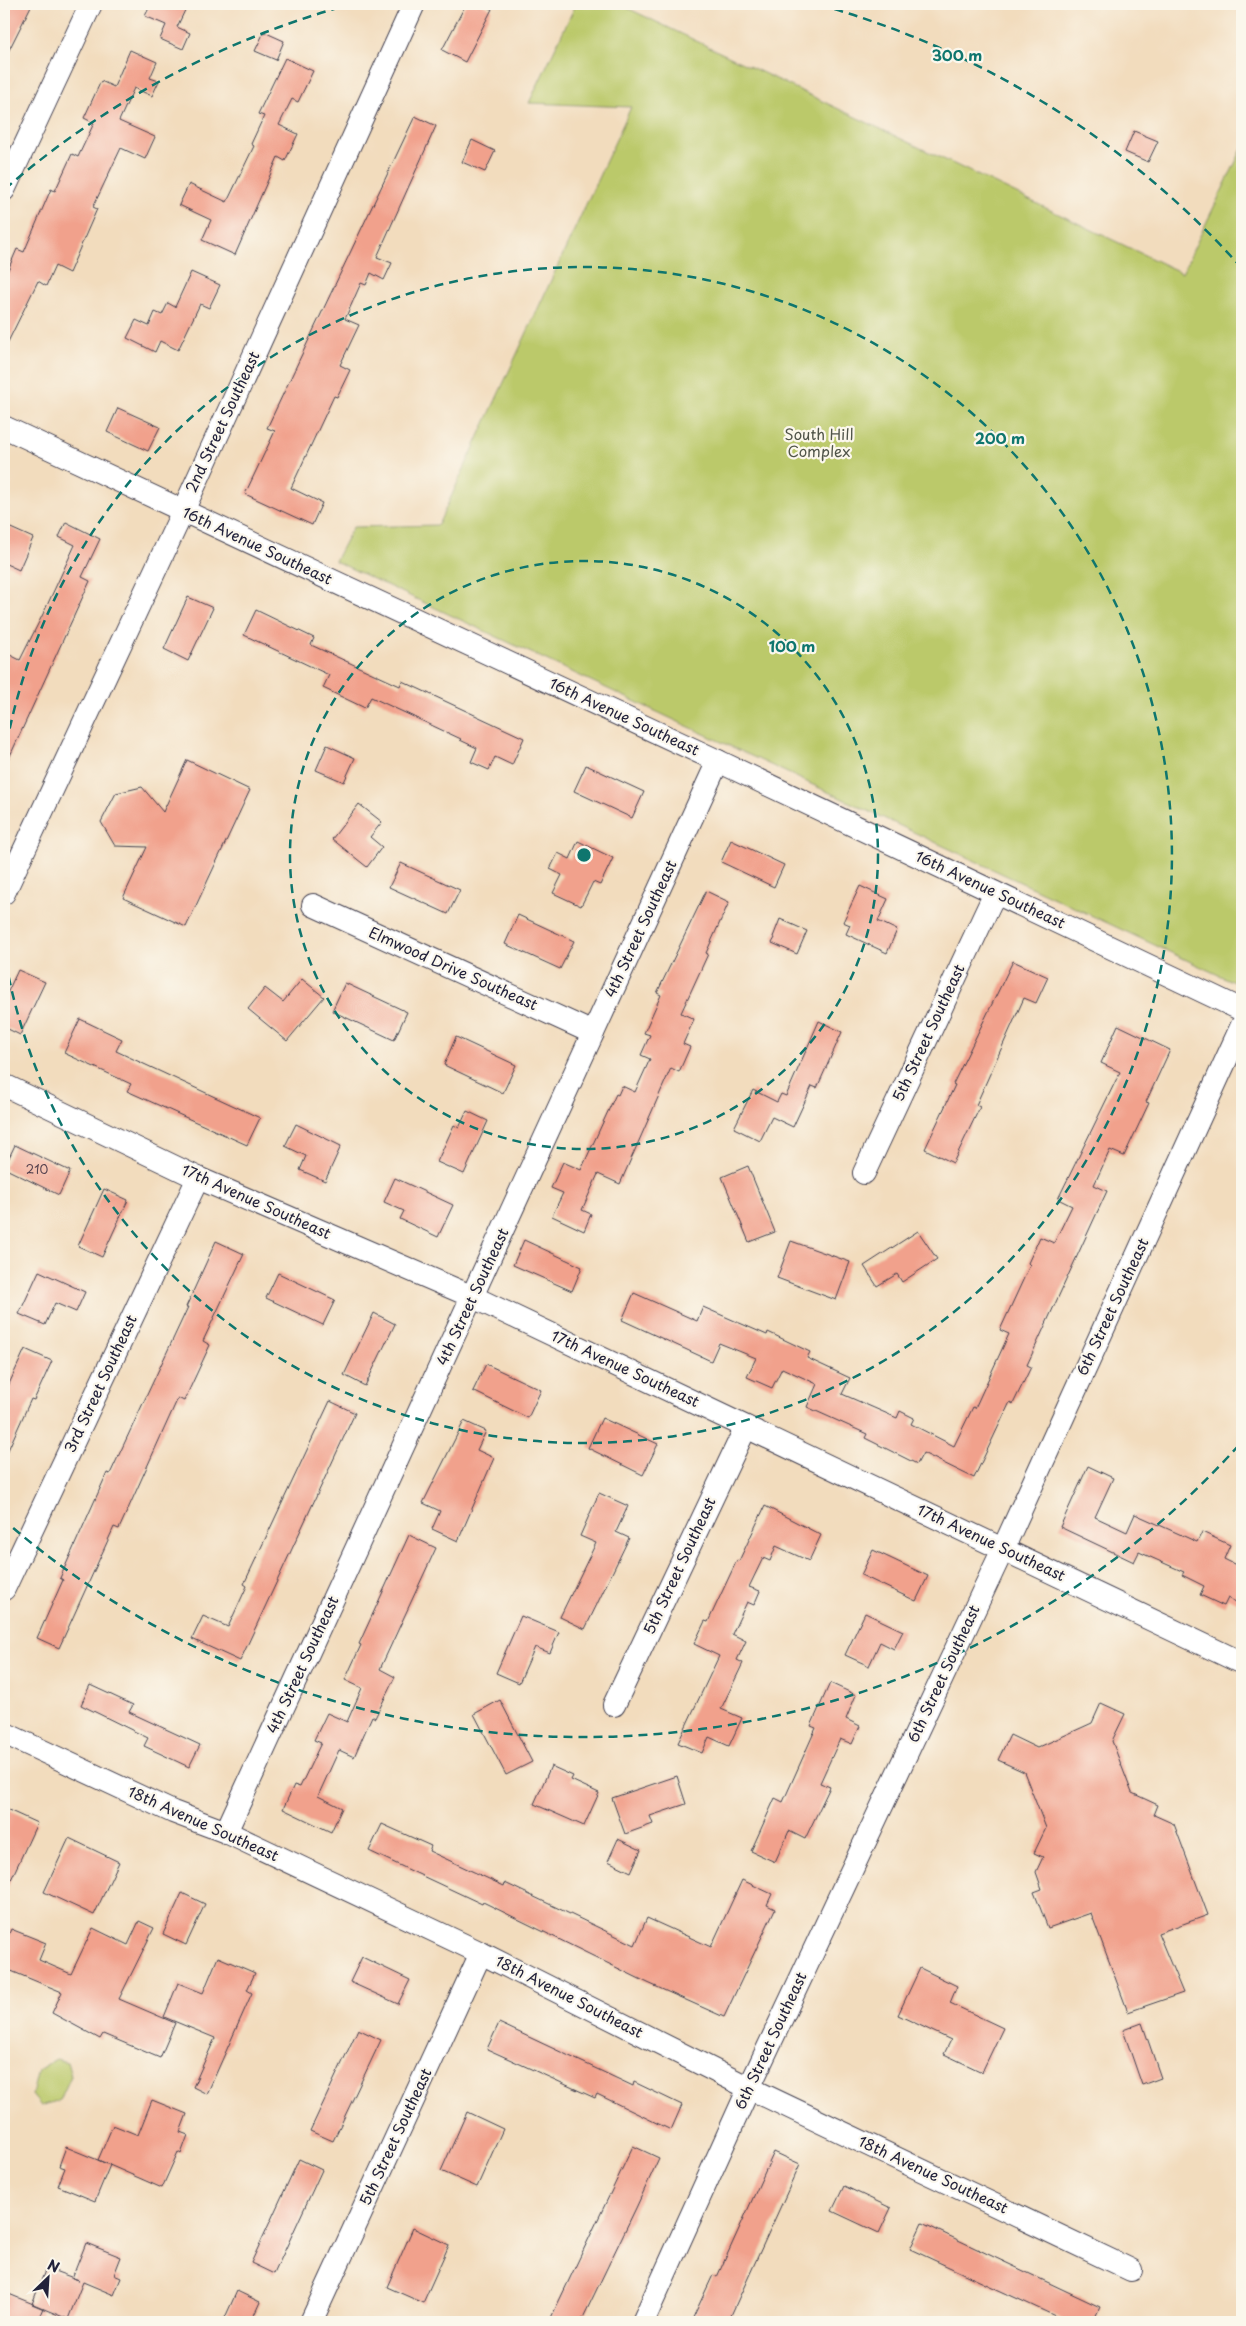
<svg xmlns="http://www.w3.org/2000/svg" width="1246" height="2326" font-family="'Playpen Sans',sans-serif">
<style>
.green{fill:#bbc96b;stroke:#6e7653}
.building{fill:#f1a18c}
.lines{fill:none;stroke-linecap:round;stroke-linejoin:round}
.minor-casing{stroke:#413e4e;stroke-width:24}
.minor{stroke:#fff;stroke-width:22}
.ring{fill:none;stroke:#0f766e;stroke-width:2.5;stroke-dasharray:9 6}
.labels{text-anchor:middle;stroke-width:4.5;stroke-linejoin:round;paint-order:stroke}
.number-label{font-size:12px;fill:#56424f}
.street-label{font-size:15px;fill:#22223b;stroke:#fbf7ec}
.park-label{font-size:15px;fill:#505449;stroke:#fbf7ec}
.centre{fill:#0f766e;stroke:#fbf7ec;stroke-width:2.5}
.ring-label{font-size:15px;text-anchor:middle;font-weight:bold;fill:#0f766e;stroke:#fbf7ec;stroke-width:4.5;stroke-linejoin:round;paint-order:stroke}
</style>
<rect width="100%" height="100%" fill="#fbf7ec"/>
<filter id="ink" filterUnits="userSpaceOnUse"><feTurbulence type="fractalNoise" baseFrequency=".02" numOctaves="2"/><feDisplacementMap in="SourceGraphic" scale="10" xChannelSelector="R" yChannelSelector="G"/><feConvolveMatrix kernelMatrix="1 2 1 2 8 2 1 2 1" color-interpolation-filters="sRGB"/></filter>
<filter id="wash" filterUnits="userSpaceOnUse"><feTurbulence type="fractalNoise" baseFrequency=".0096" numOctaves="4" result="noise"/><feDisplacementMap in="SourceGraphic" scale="20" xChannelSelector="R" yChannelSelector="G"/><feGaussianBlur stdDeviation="1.12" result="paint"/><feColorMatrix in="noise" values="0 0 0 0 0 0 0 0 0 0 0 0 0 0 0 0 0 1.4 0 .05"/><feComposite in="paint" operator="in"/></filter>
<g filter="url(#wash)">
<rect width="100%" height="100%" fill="#f2dcbd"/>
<g class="green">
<path d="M576 4H619L1182 273 1242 149V986L335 561 353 527 438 525 631 107 529 103Z"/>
<path d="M56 2059 67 2062 71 2076 60 2100 41 2106 32 2095 38 2070Z"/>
</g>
<g id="blocks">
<g class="building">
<path d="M4 4H32L4 60Z"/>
<path d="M151 4H188L177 27 190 33 183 49 160 39 166 25 145 16Z"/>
<path d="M466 4H482L492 9 465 62 442 50Z"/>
<path d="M264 32 284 41 276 60 255 51Z"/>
<path d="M130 50 157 62 150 78 159 81 152 96 134 88 119 121 155 137 145 159 121 148 93 207 97 209 69 273 55 266 46 286 38 281 4 350V279L17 249 24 252 51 189 55 191 72 154 78 157 94 123 84 118 101 81 114 87Z"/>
<path d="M285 58 313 71 298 102 292 99 279 125 298 134 285 161 278 157 235 255 202 240 211 220 179 205 189 184 227 202 254 146 251 144 264 116 258 114Z"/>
<path d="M415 116 436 126 377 257 392 263 384 280 371 273 366 285 361 283 345 319 359 325 340 365 350 370 337 397 334 396 291 488 322 503 312 525 245 494 275 431 267 428Z"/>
<path d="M1134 131 1158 141 1148 162 1125 152Z"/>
<path d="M472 140 495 151 485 172 462 162Z"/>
<path d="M191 272 220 285 209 308 200 304 178 350 160 341 155 352 127 338 136 320 149 326 155 312 162 315 168 303 175 307Z"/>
<path d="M118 408 160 427 148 451 107 432Z"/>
<path d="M66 522 100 539 82 577 90 581 4 769V652L20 660 44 612 75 545 59 537Z"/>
<path d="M4 525 33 538 19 570 4 563Z"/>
<path d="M188 597 213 608 188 661 164 649Z"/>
<path d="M256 610 314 638 311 645 400 686 402 681 524 738 512 765 495 757 489 770 471 762 477 748 460 740 461 739 371 697 365 708 323 688 329 675 244 635Z"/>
<path d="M327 745 355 758 344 782 316 770Z"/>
<path d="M187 760 250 790 186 927 123 898 147 847 115 846 101 822 116 793 142 787 163 812Z"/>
<path d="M586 765 644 792 632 818 574 791Z"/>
<path d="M359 804 382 822 370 837 382 847 367 867 332 839Z"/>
<path d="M731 840 784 865 774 887 721 862Z"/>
<path d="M578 841 613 858 600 885 593 882 581 906 553 893 562 875 550 869 558 853 570 859Z"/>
<path d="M401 863 460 890 448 914 389 887Z"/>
<path d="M860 886 888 899 878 921 897 930 887 953 846 934 850 925 843 922Z"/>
<path d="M706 891 729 902 706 953 708 954 681 1013 694 1019 683 1044 690 1047 679 1072 671 1068 620 1184 598 1174 582 1210 591 1214 584 1231 552 1216 563 1193 551 1188 563 1162 581 1170 616 1094 618 1095 622 1086 635 1092 650 1059 641 1055 650 1035 644 1033 661 995 657 993Z"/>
<path d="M518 915 574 941 560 969 505 944Z"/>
<path d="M780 919 807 931 797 954 772 943 775 938 773 937Z"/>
<path d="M1013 961 1048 977 1036 1003 1024 998 976 1105 980 1107 953 1163 925 1149 955 1085 953 1084Z"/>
<path d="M18 970 45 982 20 1035 4 1027V1000Z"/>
<path d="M302 979 324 997 287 1041 248 1009 265 988 283 1002Z"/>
<path d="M345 983 407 1012 394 1040 332 1011Z"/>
<path d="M80 1019 122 1039 116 1051 260 1118 247 1145 127 1091 131 1084 64 1053Z"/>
<path d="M819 1021 842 1032 817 1088 812 1086 793 1127 772 1117 760 1141 734 1128 753 1090 777 1102 781 1094 786 1096Z"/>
<path d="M1118 1025 1170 1050 1146 1102 1149 1103 1124 1156 1110 1150 1094 1185 1107 1191 1027 1365 1031 1367 1013 1404 1010 1402 974 1478 923 1453 917 1464 865 1438 867 1434 807 1407 817 1384 782 1368 772 1388 747 1377 756 1358 719 1343 711 1361 622 1320 634 1293 697 1321 703 1307 767 1335 768 1332 810 1352 807 1358 850 1378 842 1394 897 1418 900 1411 914 1418 911 1424 954 1446 973 1407 975 1408 1009 1334 1000 1330 1030 1265 1028 1263 1040 1237 1054 1243 1072 1206 1058 1199 1120 1072 1101 1063Z"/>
<path d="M456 1037 516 1065 503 1093 444 1065Z"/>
<path d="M467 1111 488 1121 464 1174 437 1162 454 1125 459 1128Z"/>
<path d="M296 1124 341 1146 325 1181 300 1170 306 1156 285 1146Z"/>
<path d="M15 1145 70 1171 59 1195 4 1168Z"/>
<path d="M748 1166 775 1232 749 1242 722 1177Z"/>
<path d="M395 1178 453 1205 438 1237 400 1219 404 1211 384 1202Z"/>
<path d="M104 1189 128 1200 102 1257 78 1246Z"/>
<path d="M918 1231 937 1259 902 1282 897 1274 877 1286 864 1266Z"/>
<path d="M524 1240 582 1267 572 1291 513 1265Z"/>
<path d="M216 1241 244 1254 203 1341 210 1345 184 1401 178 1398 119 1529 114 1527 59 1648 37 1638 63 1580 60 1578 107 1473 110 1474 188 1307H186Z"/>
<path d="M791 1241 850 1262 836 1300 777 1278Z"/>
<path d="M39 1271 85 1292 76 1312 55 1303 45 1325 19 1314Z"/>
<path d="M278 1273 335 1300 323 1325 266 1298Z"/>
<path d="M374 1313 395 1324 365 1386 344 1375Z"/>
<path d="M25 1349 52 1361 34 1400 31 1399 4 1459V1395Z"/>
<path d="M486 1364 541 1390 528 1418 473 1391Z"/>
<path d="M330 1401 355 1413 240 1661 192 1639 203 1616 228 1627 247 1586 244 1584Z"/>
<path d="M602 1418 658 1444 643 1475 588 1448Z"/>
<path d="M464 1421 486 1431 477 1450 494 1458 458 1541 432 1529 440 1511 423 1503Z"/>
<path d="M1088 1466 1113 1478 1095 1517 1127 1532 1135 1514 1197 1542 1202 1532 1230 1545 1224 1559 1242 1568V1605L1228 1598 1224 1606 1200 1595 1204 1586 1182 1575 1184 1572 1139 1552 1134 1562 1060 1527Z"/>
<path d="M599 1493 628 1506 616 1532 629 1538 585 1629 560 1617 596 1543 580 1536Z"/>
<path d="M765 1506 821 1535 809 1561 776 1546 770 1561 763 1558 749 1587 760 1591 754 1605 747 1602 732 1634 746 1641 737 1660 743 1663 721 1709 742 1718 729 1746 709 1737 702 1753 678 1743 719 1656 694 1644 705 1621 708 1622 737 1560 739 1561Z"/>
<path d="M409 1535 436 1548 380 1669 395 1677 375 1718 372 1716 354 1757 339 1750 318 1796 342 1808 331 1832 283 1809 294 1785 300 1787 321 1743 314 1740 327 1713 347 1722 362 1688 345 1680 361 1645 359 1644Z"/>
<path d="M873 1550 928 1576 916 1601 861 1575Z"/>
<path d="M865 1613 903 1631 894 1649 880 1642 869 1666 845 1655Z"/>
<path d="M521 1616 559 1632 550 1653 535 1647 519 1683 496 1673Z"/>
<path d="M830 1683 856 1695 846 1719 860 1726 852 1744 840 1739 820 1783 830 1787 805 1839 789 1831 775 1862 751 1851 775 1798 783 1802 816 1728 811 1726Z"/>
<path d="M90 1685 133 1705 129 1712 200 1745 189 1767 144 1746 148 1738 81 1705Z"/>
<path d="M500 1700 532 1762 506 1775 474 1714Z"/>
<path d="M1101 1703 1125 1714 1112 1741 1132 1793 1158 1805 1154 1815 1174 1824 1208 1915 1158 1933 1183 1993 1128 2012 1091 1913 1048 1928 1034 1892 1042 1889 1036 1872 1043 1857 1034 1853 1046 1828 1024 1772 998 1760 1010 1735 1037 1748 1092 1723Z"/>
<path d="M551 1766 573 1776 571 1780 599 1793 584 1826 534 1804Z"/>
<path d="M677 1776 686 1804 650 1816 653 1824 625 1834 612 1798Z"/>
<path d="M4 1808 37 1823 4 1895Z"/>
<path d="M382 1824 431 1846 429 1851 504 1886 505 1883 635 1945 647 1918 711 1947 742 1880 772 1894 767 1905 775 1909 724 2017 648 1983 483 1902 482 1904 369 1851Z"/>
<path d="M69 1838 119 1862 94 1915 44 1892Z"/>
<path d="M618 1839 641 1850 631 1872 608 1861Z"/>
<path d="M182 1893 205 1904 186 1945 163 1934Z"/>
<path d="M139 1921 154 1928 119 1999 175 2023 160 2058 103 2034 100 2039 52 2013 62 1992 4 1968V1946L11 1929 46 1943 39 1960 71 1974 93 1928 128 1945Z"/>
<path d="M218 1957 255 1973 247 1990 252 1993 207 2094 193 2087 215 2038 164 2017 178 1983 203 1993Z"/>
<path d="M362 1957 410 1980 398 2004 350 1982Z"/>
<path d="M920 1968 957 1986 950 2003 1003 2028 982 2072 944 2054 951 2040 898 2015Z"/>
<path d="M499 2023 633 2086 634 2082 682 2105 671 2130 597 2094 595 2098 487 2049Z"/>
<path d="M1142 2023 1161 2078 1142 2085 1123 2030Z"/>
<path d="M358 2029 381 2040 333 2141 310 2131Z"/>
<path d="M152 2100 187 2114 180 2132 188 2135 181 2154 178 2152 162 2188 98 2160 113 2125 138 2135Z"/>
<path d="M467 2112 503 2129 477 2187 441 2171Z"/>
<path d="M633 2146 659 2158 636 2208 581 2322H549Z"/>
<path d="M66 2147 110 2165 95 2201 58 2186 65 2168 59 2166Z"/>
<path d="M774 2152 800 2164 728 2322H691L713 2275 717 2277Z"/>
<path d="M299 2159 322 2170 274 2274 251 2263Z"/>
<path d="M844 2186 891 2208 879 2233 832 2211Z"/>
<path d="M922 2223 1100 2307 1093 2322H1068L910 2249Z"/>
<path d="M413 2228 449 2245 423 2303 387 2287Z"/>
<path d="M86 2243 121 2257 114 2275 121 2278 114 2295 83 2282 68 2319 32 2304 46 2268 79 2280 72 2278Z"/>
<path d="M237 2291 260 2302 251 2322H223Z"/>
<path d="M4 2292 43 2308 37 2322H4Z"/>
</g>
</g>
</g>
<g filter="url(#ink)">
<use href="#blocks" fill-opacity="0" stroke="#413e4e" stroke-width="1"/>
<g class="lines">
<g class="minor-casing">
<g id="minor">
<path d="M4 190 91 4"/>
<path d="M4 427 718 761 1242 1010"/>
<path d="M4 893 183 511 414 4"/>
<path d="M313 905 593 1033"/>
<path d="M4 1085 198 1178 473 1297 1242 1663"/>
<path d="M864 1173 995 893"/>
<path d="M4 1589 198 1178"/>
<path d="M614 1705 746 1427"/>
<path d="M4 1733 173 1812 226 1832 481 1953 749 2088 1131 2270"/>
<path d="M226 1832 718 761"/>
<path d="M311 2322 481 1953"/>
<path d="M643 2322 749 2088 1003 1549 1242 1025"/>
</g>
</g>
<use href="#minor" class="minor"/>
</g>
</g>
<g class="ring">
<circle cx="584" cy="855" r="294"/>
<path d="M4 758A588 588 0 1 1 4 952"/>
<path d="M1239 1445A882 882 0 0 1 5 1521M5 189A882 882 0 0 1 348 5M820 5A882 882 0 0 1 1239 265"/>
</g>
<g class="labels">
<g class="number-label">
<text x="37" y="1174">210</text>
</g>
<g class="street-label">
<text transform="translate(223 422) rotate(-65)" y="5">2nd Street Southeast</text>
<text transform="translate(257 546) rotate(25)" y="5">16th Avenue Southeast</text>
<text transform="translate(624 717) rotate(25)" y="5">16th Avenue Southeast</text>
<text transform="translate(990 890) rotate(25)" y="5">16th Avenue Southeast</text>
<text transform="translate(641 929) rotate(-65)" y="5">4th Street Southeast</text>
<text transform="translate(453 969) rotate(24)" y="5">Elmwood Drive Southeast</text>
<text transform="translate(929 1033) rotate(-65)" y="5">5th Street Southeast</text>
<text transform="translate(256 1202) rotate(24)" y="5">17th Avenue Southeast</text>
<text transform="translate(473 1297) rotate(-65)" y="5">4th Street Southeast</text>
<text transform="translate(1113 1307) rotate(-65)" y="5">6th Street Southeast</text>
<text transform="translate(625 1369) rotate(25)" y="5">17th Avenue Southeast</text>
<text transform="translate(101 1384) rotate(-65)" y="5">3rd Street Southeast</text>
<text transform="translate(991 1543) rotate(25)" y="5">17th Avenue Southeast</text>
<text transform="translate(680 1566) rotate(-65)" y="5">5th Street Southeast</text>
<text transform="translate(303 1665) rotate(-65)" y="5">4th Street Southeast</text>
<text transform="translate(944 1674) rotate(-65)" y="5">6th Street Southeast</text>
<text transform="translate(203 1824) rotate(24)" y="5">18th Avenue Southeast</text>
<text transform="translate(569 1997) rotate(27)" y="5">18th Avenue Southeast</text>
<text transform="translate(771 2041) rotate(-65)" y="5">6th Street Southeast</text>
<text transform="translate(396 2137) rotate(-65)" y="5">5th Street Southeast</text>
<text transform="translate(933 2175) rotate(25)" y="5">18th Avenue Southeast</text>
</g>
<g class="park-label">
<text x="819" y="440">South Hill<tspan x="819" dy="17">Complex</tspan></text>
</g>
</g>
<circle cx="584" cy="855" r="8" class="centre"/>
<g class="ring-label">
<text x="957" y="61">300 m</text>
<text x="1000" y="444">200 m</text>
<text x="792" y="652">100 m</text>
</g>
<rect width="1246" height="2326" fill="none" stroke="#fbf7ec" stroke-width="20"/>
<g transform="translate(48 2278) rotate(25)" stroke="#fbf7ec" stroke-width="4" paint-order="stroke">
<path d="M0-4L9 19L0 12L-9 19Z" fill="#22223b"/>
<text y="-8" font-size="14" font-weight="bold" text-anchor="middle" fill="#22223b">N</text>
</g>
</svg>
